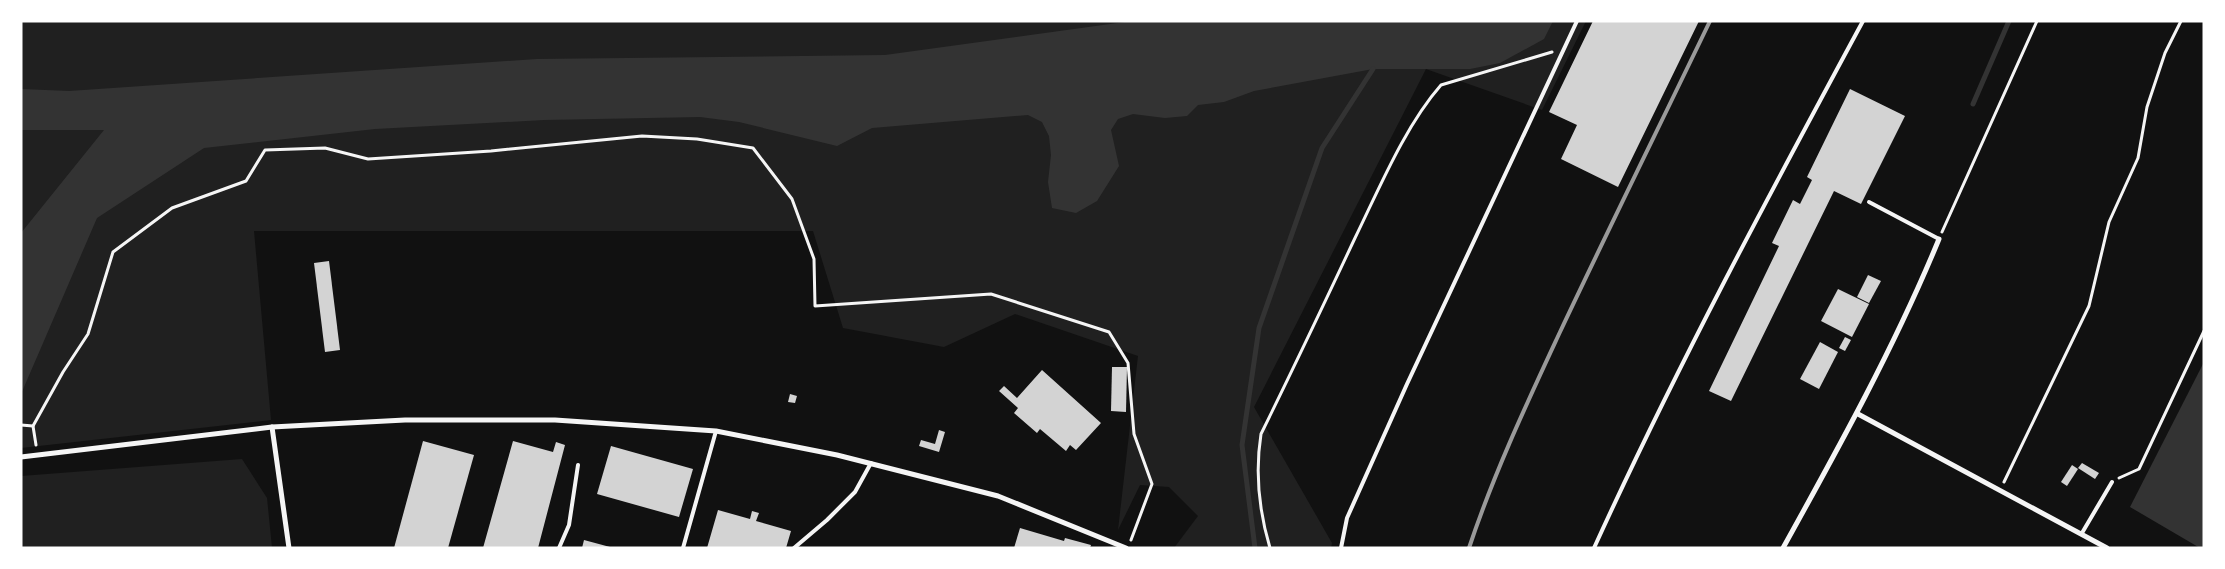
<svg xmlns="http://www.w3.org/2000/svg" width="2225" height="569" font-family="'Roboto Condensed',sans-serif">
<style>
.green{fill:#202020}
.water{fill:#333}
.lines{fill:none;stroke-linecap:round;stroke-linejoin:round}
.stream{stroke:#333;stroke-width:5}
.building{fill:#d3d3d3}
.path{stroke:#f5f5f5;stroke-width:3}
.service{stroke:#f5f5f5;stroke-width:4}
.minor{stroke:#f5f5f5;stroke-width:5}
.rail{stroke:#9a9a9a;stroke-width:4}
</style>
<rect width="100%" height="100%" fill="#111"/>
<g class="green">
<path d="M21 21H1586L1542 110 1426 69 1254 407 1332 543 1331 548H1174L1198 516 1169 487 1140 485 1118 530 1138 356 1015 314 944 347 843 328 813 231H254L271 420 21 448Z"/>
<path d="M242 459 267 498 272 548H21V476Z"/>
</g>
<g class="water">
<path d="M1132 21H1553L1544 39 1500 63 1470 69H1373L1254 91 1224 102 1198 105 1187 116 1165 118 1133 114 1118 119 1111 130 1119 166 1097 201 1076 213 1052 208 1048 182 1051 155 1049 136 1042 122 1028 115 872 128 837 146 739 122 700 117 544 120 375 129 204 148 97 218 21 394V233L104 130H21V89L69 91 537 59 885 55Z"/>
<path d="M2204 362V548H2200L2130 507Z"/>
</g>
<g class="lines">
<g class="stream">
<path d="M1973 104 2009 21"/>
<path d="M1255 548 1242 445 1259 328 1322 148 1373 69"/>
</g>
</g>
<g class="building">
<path d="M1593 21H1699L1618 187 1561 159 1577 125 1549 112Z"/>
<path d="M1850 89 1905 116 1861 204 1834 191 1731 401 1709 391 1779 246 1772 243 1793 200 1800 204 1812 180 1807 177Z"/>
<path d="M329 261 340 350 325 352 314 263Z"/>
<path d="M1868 275 1881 281 1869 303 1857 297Z"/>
<path d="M1838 289 1869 304 1852 337 1821 321Z"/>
<path d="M1845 337 1851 340 1845 351 1839 348Z"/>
<path d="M1820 342 1838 352 1819 389 1800 379Z"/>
<path d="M1112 367H1127L1126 412 1111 411Z"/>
<path d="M1042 370 1101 423 1076 450 1070 445 1066 451 1040 429 1037 433 1014 413 1018 408 999 391 1004 386 1017 398Z"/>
<path d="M790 394 797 396 795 403 788 402Z"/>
<path d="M939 430 945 432 939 452 919 446 921 440 935 444Z"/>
<path d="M423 441 474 455 448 548H394Z"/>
<path d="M513 441 553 452 556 442 565 445 538 548H483Z"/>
<path d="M611 446 693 469 679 517 597 494Z"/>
<path d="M2082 463 2099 473 2095 479 2078 468Z"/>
<path d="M2072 465 2078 469 2067 486 2061 482Z"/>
<path d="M718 510 750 519 752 511 759 513 756 521 791 531 786 548H707Z"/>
<path d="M1020 528 1064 541 1065 538 1091 545 1090 548H1014Z"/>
<path d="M584 540 610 547V548H582Z"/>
</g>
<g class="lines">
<g class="path">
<path d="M1942 232 2037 21"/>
<path d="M21 425 33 426 63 372 88 334 113 252 172 208 246 181 265 150 325 148 368 159 491 151 642 136 697 139 753 148 792 199 814 259 815 306 991 294 1109 332 1128 363 1134 434 1152 484 1131 540"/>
<path d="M33 426 36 445"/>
<path d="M2119 478 2139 469 2204 331"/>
<path d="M2004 482 2089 306 2109 222 2138 158 2147 107 2165 53 2181 21"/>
<path d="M1270 548C1259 511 1255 472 1261 434 1293 369 1324 304 1355 238 1379 189 1405 126 1441 85L1552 52"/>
</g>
<g class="service">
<path d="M1869 202 1939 239"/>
<path d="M2082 533 2112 482"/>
<path d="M559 548 569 525 578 465"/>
<path d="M683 548 716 431"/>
<path d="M794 548 827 520 855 492 871 463"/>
<path d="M1341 548 1347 518 1407 384 1577 21"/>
<path d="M1594 548C1676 368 1769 195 1863 21"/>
</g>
<g class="minor">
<path d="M1858 414 2107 548"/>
<path d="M272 427 289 548"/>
<path d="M21 457 272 427 405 420H555L716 431 837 455 998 496 1126 548"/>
<path d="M1783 548C1839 447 1895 346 1939 239"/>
</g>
<path class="rail" d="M1469 548C1494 473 1527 403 1560 332 1609 228 1660 125 1710 21"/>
</g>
<rect width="2225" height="569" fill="none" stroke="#ffffff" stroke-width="45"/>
</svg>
